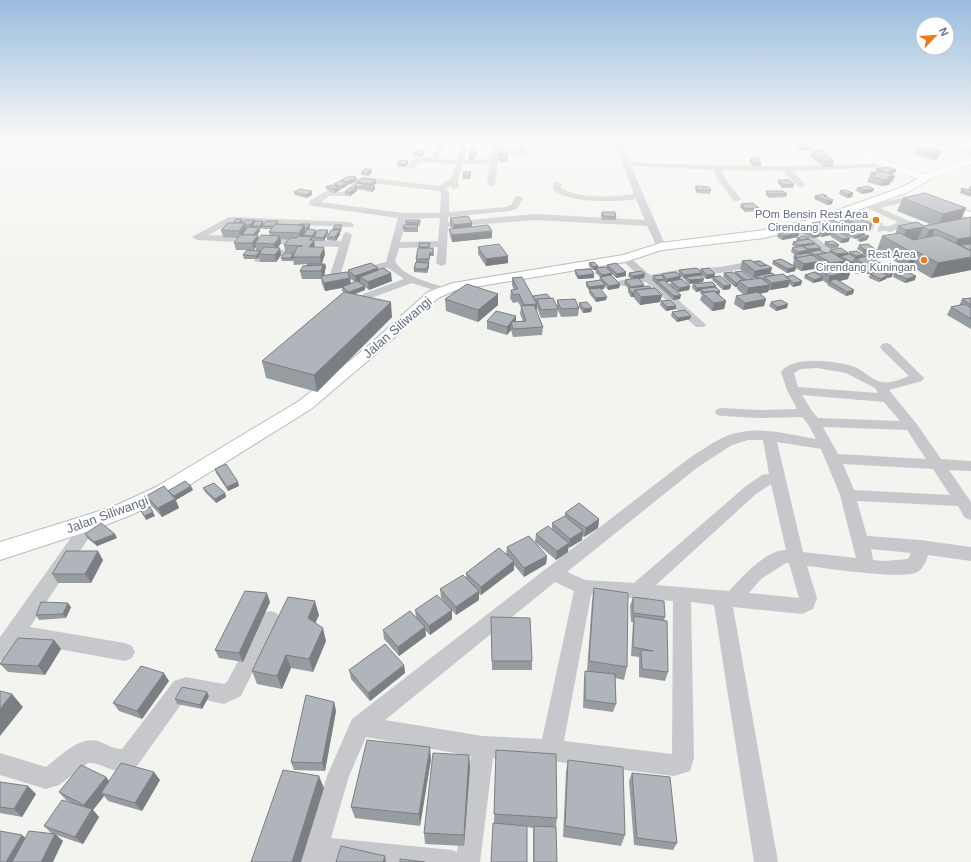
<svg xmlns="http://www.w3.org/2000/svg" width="971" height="862" font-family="Helvetica,sans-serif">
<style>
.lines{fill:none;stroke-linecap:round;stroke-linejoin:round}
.minor-tunnel-far1{stroke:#ced2d4;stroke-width:8;stroke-dasharray:8 4;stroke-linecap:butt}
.minor-tunnel{stroke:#ced2d4;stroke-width:10;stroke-dasharray:10 5;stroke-linecap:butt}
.major-casing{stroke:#b8babf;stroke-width:2}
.highway-casing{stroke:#b8b9bd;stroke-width:1}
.minor{fill:#c6c8cc;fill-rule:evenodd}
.major{fill:#fff;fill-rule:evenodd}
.highway{fill:#fff;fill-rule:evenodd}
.wall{fill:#979ca1;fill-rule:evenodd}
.shaded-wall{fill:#7b7f83}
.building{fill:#b0b5bb;stroke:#7b7f83}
.poi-dot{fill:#eb7c18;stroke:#fff;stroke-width:1.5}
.labels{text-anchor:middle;stroke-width:4;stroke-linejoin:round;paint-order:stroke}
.far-poi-label{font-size:11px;fill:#616c82;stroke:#fff;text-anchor:end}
.street-label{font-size:13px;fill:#616c82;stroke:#fff}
</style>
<rect width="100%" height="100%" fill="#f3f4ef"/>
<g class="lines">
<path class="minor-tunnel-far1" d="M855 218 867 223"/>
<path class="minor-tunnel" d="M865 222 882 228"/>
<g class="major-casing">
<g id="major">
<path d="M925 175 929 176 930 178 929 180 908 192 816 225 764 238 662 250 625 262 456 290 438 298 377 353 311 409 170 497 131 515 98 528 0 560V542L84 516 117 505 156 487 299 401 367 347 428 292 453 283 623 255 661 243 764 230 813 219 900 188Z"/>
<path d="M940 201 971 212V219L936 206 935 204Z"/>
</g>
</g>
<g class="highway-casing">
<path id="highway" d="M839 141H852L884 160 925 174 971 157V164L925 181 876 164Z"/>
</g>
<g class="minor">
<path d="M494 141H500L499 150H531L535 152 531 154H499L495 184 491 186 487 184 490 163 463 164 458 179 459 187 455 189H452L451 185 446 189 449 192V212L506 207 511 205 516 196H519L523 198 517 209 510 211 448 217V222L535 214 645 220 636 199C617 202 567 204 553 189V184L557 182 561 184V188C577 199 615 197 634 194L614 141H621L629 162C716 166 801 168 888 163L892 165 888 167 792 171 806 185 802 187H799L783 171 722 170 726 180 741 199 737 201H734L718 180 714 170 631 166 666 247 664 249H658L647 226 535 220 448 227 446 263 444 265 441 266 436 263 438 247 399 248 395 261C403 277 431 283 447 288L448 290 443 293 412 283 371 298H363L362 296 363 294 404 279 388 268 344 279 331 277 330 275 339 247 197 240 192 237 229 217 350 222 354 225 353 227 231 223 208 235 341 241 344 233 347 232 352 235 341 273 386 262 398 218 313 206 310 205 309 203 310 201 324 192H344L359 178 365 177 439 186 451 178 456 164 419 162 414 169H411L407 167C414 156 418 158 430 158L440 144 442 143 445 145 437 159 457 160 461 146 464 144 467 146 464 160 491 159ZM365 182 439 191 441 193 440 213H403L321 202 329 196H349ZM440 218 438 241 400 242 407 219Z"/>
<path d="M541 141H589L586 143 544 144Z"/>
<path d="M936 141H946L971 151V155Z"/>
<path d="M901 198 920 200 924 202 920 204 901 203 880 208 907 220 930 227 931 229 930 231 927 232 905 225 891 232 879 230 878 228 879 226H890L898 222 865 207 866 205H872Z"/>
<path d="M789 225 820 240 831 251 865 272 864 274H856L824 255C815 241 800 237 786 230L785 228Z"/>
<path d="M270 249 283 250 288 253 283 256 270 255 262 262H256L254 260C259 254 262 251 270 249Z"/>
<path d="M625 255 628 256 650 275 678 270 720 267 759 260 764 263 759 266 720 273 678 276 656 280 704 323 706 325 704 327H696L646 282 622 286 618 285 617 283 618 281 640 277 620 258Z"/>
<path d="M886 343 890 344 924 378 922 381 889 390 916 423 941 459 971 461V471L949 470 971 502V520L965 518 958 506 857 501 867 536 921 540 971 547V561L928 555C927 560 923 568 919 571 906 581 827 568 807 566L817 598 813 609 802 614 733 607 778 862H754L714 605 691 602 694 758 690 771 674 776 551 761 493 758 480 862H300L327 776 352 719 688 459C699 452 710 444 722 438 751 424 785 433 816 439L808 424 802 417 759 418 722 416 717 415 715 412 717 409 722 408 759 410 797 409 787 390 781 372C793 355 837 361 855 367 864 371 872 380 882 382 890 384 901 379 909 376L882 350 880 347 882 344ZM817 368 846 373 875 388 878 393 798 387 794 373 801 369ZM802 395 884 402 900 421 818 418 812 411ZM823 427 907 430 926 459 838 454ZM748 440H763L769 474 762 475 746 486 634 583 585 580 567 572 698 467 732 445ZM777 442 821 449 840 495 856 558 803 552ZM843 464 933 469 950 495 854 490ZM771 484 786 550C768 548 740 579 729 591L656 585 756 494ZM871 549 911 553 908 559 885 561 873 560ZM786 563H789L799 598 749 593 761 579ZM555 582 574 591 542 739 483 736 385 720ZM591 595 673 601 672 754 564 741ZM366 737 471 756 457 852 452 850 331 838 349 776Z"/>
<path d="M91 516 97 518 99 522 30 627 125 643 132 646 135 652 132 658 125 661 19 642 7 658 0 661V637L85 518Z"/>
<path d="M270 611 277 613 279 619 241 696 224 704 187 696 137 766C132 768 127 771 122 771 110 772 100 762 88 763L59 785 46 789 0 775V753L46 767C60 756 79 736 98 741 106 744 113 749 122 749L174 681 186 677 224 684 227 682 263 613Z"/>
</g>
<use href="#major" class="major"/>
<use href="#highway" class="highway"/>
</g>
<g class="wall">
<path d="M798 143 813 148 812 150 834 161 832 167H823L810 156 812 151H801L797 146Z"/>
<path d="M526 147 525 151H519V148Z"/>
<path d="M916 148 941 151 937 159 933 160 913 154Z"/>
<path d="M413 153 424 154 421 157 413 156Z"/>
<path d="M477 153 474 160H469V157Z"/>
<rect x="499" y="154" width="8" height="8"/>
<path d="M750 158 761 163V166H752L749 161Z"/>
<path d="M408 161V164L405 167H397V164Z"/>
<path d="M876 169 896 170 895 173H893V175L895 176 892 182H890L889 185 881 186 867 182 871 172H875Z"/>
<path d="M361 172H372L368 176 361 175Z"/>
<path d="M471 172V175L470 179H463V175Z"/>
<path d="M341 180 357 181 347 185V186L341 189H340V190L335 193 327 191 326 187 334 186V184L341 181Z"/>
<path d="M376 180V183L373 186 375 189 372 192 363 190V189L361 190 357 189V191L350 196 345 195V192L354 187V186L357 184V182Z"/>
<path d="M778 180 794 184 793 188H782L778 183Z"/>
<path d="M696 186 711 190 710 194 697 193 695 190Z"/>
<path d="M970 186H971V197L960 193 962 188 968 190Z"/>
<path d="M857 188 874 189 872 192 862 194 856 191Z"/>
<path d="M766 191 787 194 786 197 769 198 766 195Z"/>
<path d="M840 191 853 193 852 197 847 198 839 194Z"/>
<path d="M294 192 312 195 306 198 295 195Z"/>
<path d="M815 196H827V198L832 204 827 205 814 199Z"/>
<path d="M903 198 961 219 971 217V270L931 278 912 267 907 268 881 253 880 256 870 257 880 270 892 277 887 278 886 279 879 282 869 278 870 274 873 273 867 274 852 266 853 265 850 266 844 262 843 267 848 279 839 281 853 294 846 296 827 285 828 284 822 280 813 283 804 278 805 275 815 273 816 269 801 271 796 268 795 271 787 273 772 264 773 261 793 265 794 259H793L794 255H796L791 252 792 248 795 247 792 245 793 242 796 241 797 238 808 239 814 244 821 248 820 250 826 253H829L830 250 847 255 849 252 862 254 863 253 857 249 859 245 874 250H877L882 236 895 234 898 226H924L930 224 897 211ZM819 265 822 267 818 268Z"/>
<path d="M741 204 759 208 758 211 745 212 740 207Z"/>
<path d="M602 212 616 217V220H602L601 215Z"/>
<path d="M450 218 472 223V227L492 238 452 242 450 236 449 229H452L450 225Z"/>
<path d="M841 218 872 224 870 231 864 233V235L869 236 867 240 860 242 857 240 858 238 855 239 840 233 841 231 838 232 836 231 835 233 850 238 848 242 841 243 831 237V235L821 237 819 236V237L812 238 800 232 801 228H811L812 223 826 222 839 223Z"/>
<path d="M242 219 243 222 255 221 264 224H279L310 227 309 229 317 232 328 230V233L324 241H314V238L313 239H312V240H314L315 247 325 254 322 264H325L326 267 324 271 325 273 324 276 348 275V270L378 268V270L392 281 369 290 365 287V290L354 294 392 317 317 392 266 378 262 361 344 292 342 291V288L325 291 322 284 321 279H302L300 271 308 264 294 265 293 259 292 261H282L281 258 293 253 285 252 284 245 289 240 281 239V243L278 248H280L281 255 276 262H260L259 257 257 259H244L243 255 256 250V247L254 250H236L234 243 238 238 223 237 221 230 233 223ZM263 227V229H271L269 232 270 235 258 239 257 235 260 231 259 229H261ZM350 279 352 280 355 282 351 284Z"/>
<path d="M406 220H420V226H418V232H404L403 228 406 225Z"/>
<path d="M342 228 341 232H340V234L336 241 327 240V237L334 230 333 229Z"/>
<path d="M778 234 798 237 782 240 777 237Z"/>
<path d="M825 242 839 245 838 248 830 249 824 245Z"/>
<path d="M430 246 429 248H433L434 256H430L429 263H424L429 266 427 273 414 272V269L416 262V259L419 247Z"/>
<path d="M478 247 508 263 486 266 478 254Z"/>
<path d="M742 261 775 275 783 274 801 285 793 287 789 284 788 287 770 290H769L768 292 760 294 766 299 764 306 743 310 734 304 736 296 744 295 737 289V287H735L723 277 724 273 735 274V272L753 279H755V278H753L740 269Z"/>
<path d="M589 263 598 266V268H606L607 265 626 276 616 278 612 274 611 276 620 284 619 288 608 290 605 286 604 289H601L606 300 596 302 589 293V290L586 286V282L599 281 600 277 595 272 596 270H593L589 266Z"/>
<path d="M701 269 731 285 730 289 723 290 712 280 713 278 706 279 701 275V276L703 282 689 284 685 280V279H684L681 276 680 280 690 286 689 290 678 292 670 285 671 282H667L680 299 673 300 652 280 653 276 661 275 662 274H679V270L700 272Z"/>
<path d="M575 270 594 274V278L578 279 575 274Z"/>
<path d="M629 273 645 274 644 278 639 279 644 286 651 288 662 295 660 302 640 305 634 298V297H631L628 292V288L624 284 625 280 631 279 628 276Z"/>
<path d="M894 273 915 280 905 283 893 277Z"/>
<path d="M512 278 533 296 557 307V300L579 308 578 316 561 317 558 310 557 317 541 318 537 308 536 311 543 327 542 335 513 337 511 330 507 335 487 329V321L516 316V322L523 321 520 314 521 307 518 302 513 303 510 298 511 290H514L512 285Z"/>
<path d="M693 284 716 287 720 291 719 295 726 301 724 309 712 311 700 300 702 295 700 293V291L696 292 692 288Z"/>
<path d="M498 294V305L478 322 446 311 445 299Z"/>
<path d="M971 298V329L947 315 951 307 959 306 962 299Z"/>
<path d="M661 301 676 309 666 311 660 305Z"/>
<path d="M771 302 787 308 776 311 769 306Z"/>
<path d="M579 303 592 308 591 312 583 313 579 307Z"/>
<path d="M672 312 691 316 690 319 677 322 671 316Z"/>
<path d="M215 469 239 486 228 491 216 473Z"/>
<path d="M203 488 225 493 226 497 216 503 205 492Z"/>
<path d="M193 490 176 500 179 508 162 517 151 505 146 496Z"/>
<path d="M565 513 599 519 598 528 584 537 582 536V540L568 548V552L556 560 535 542 536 534 552 529V523L565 516Z"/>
<path d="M85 534 117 538 97 546 87 538Z"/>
<path d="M507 547 547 556 546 564 524 577 514 565V570L481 595 479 594V600L456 615 441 598 440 589 466 577V573L506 554Z"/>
<path d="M103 560 91 583H58L52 574Z"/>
<path d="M594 588 627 667 624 680 615 678 616 704 613 712 583 708 584 679 585 671H587L592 601Z"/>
<path d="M633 597 665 617 664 621 668 672 665 681 639 677V657L631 656 633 622H631L630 606Z"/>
<path d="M270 602 243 662 219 658 215 650Z"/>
<path d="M71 607 66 618 39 620 36 615Z"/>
<path d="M415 610 452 619 430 635 425 630 426 636 399 656 384 639 383 630 416 617Z"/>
<path d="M319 615 315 623 326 641 313 672 291 668 282 689 257 684 252 671Z"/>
<path d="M491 617 532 661V670H492Z"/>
<path d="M54 640 61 649 45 675 8 672 0 664Z"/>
<path d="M404 665 405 673 370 701 351 679 349 670Z"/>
<path d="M169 681 142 719 119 711 113 703Z"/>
<path d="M209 696 202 709 177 704 175 699Z"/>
<path d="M334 702 336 711 325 771 294 770 291 762Z"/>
<path d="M496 750 557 818 556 827 557 862H533V828L527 827V862H491L494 823Z"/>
<path d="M469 755 470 767 464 846 425 844 424 833Z"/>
<path d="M431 759 420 826 355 818 351 807Z"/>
<path d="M568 760 625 835 621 846 563 837 566 772Z"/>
<path d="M632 773 677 843 673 850 634 845 629 781Z"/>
<path d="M106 777 109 781 160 780 142 811 108 801 104 796 93 810 99 817 83 844 56 835 63 841 25 838 52 834 44 826 74 804 66 800 59 792Z"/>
<path d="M0 782 36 794 22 817 0 813Z"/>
</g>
<g class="shaded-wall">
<path d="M424 151V154L421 157 420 154Z"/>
<path d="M941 151 937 159 933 160 936 152Z"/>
<path d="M408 161V164L405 167 404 164Z"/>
<path d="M371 169 372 172 368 176 367 173Z"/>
<path d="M896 170 895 173H893L892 175 886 177 890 171Z"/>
<path d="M895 176 892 182H890L889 185 881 186 884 180 888 177Z"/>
<path d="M356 177 357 181 348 185 347 182Z"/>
<path d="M376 180V183L371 187 370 184Z"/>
<path d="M347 183V186L341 189V186Z"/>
<path d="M375 186V189L372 192V188Z"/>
<path d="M339 187 340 190 335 193 334 189Z"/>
<path d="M357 187V191L350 196V192Z"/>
<path d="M874 189 872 192 862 194 864 190Z"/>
<path d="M312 191V195L306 198V195Z"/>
<path d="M853 193 852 197 847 198 848 194Z"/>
<path d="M833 200 832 204 827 205 829 201Z"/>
<path d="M966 208 960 222 937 228 943 214Z"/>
<path d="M255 220V223L252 226 253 227 251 229 250 225Z"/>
<path d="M263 221 264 225 261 229 260 226Z"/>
<path d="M245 223 246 230 240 238 239 231Z"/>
<path d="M472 223V230L454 232V225Z"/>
<path d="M310 224V227L307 232V228Z"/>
<path d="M872 224 870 231 862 234 865 227Z"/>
<path d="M304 225 306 232 300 240 299 233Z"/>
<path d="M847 226 846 230 842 229 841 231 838 232 839 228Z"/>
<path d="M923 227 917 241 901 244 906 230Z"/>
<path d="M259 228 260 231 254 239 253 235Z"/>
<path d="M837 228 834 235 832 233 831 235 821 237 824 230Z"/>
<path d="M935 229 929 243 923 244 929 230Z"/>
<path d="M316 230 317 233 313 239 312 236Z"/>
<path d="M328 230V233L324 241 323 238Z"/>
<path d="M340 230V234L336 241 335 237Z"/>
<path d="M492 231V238L452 242V235Z"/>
<path d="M799 233 798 237 782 240 783 236Z"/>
<path d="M865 233 863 237H858V238L855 239 856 236Z"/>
<path d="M820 234 819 237 812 238 813 235Z"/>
<path d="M258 235 259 242 255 243 256 247 254 250 252 243Z"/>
<path d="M280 236 281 243 275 251 274 244Z"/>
<path d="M869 236 867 240 860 242 861 238Z"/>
<path d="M312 237 313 242 314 240 315 247H309V240Z"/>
<path d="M971 237V249L960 245 957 252H952L958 239Z"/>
<path d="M850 238 848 242 841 243 842 239Z"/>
<path d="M815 243 814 246H803V248L798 249 799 245Z"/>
<path d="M324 247 325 254 321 264 320 257Z"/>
<path d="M280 248 281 255 276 262 275 255Z"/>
<path d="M821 248 820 252H809V253H807L808 249Z"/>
<path d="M875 249 873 252 864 253 865 250Z"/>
<path d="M808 250 807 254 797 256 798 252Z"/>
<path d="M260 251 261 254H259V257L257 259 256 256Z"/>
<path d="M881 252 880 256 865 258 867 254Z"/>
<path d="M918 252 912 267 907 268 913 253Z"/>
<path d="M293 253 294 256 293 257V259L292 261 291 258Z"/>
<path d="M848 253 847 256H841V257L836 258 837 254Z"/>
<path d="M863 255 862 258 854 260 856 256Z"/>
<path d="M508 256V263L486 266V259Z"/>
<path d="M971 257V270L931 278 938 263Z"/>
<path d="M821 261 818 268 801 271 804 264Z"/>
<path d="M845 261 842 268 829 271 831 263Z"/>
<path d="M854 261 853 265 850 266 851 262Z"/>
<path d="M429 263V266L427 273V269Z"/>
<path d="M325 264 326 267 323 279 321 271 323 265Z"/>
<path d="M882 264 879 271 867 274 870 267Z"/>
<path d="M598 266V270L596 268V270H593L594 267Z"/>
<path d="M796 267 795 271 787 273 788 269Z"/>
<path d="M378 268 379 276 360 277V282L356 283 355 276Z"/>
<path d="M772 268 770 275 756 276 755 278H753L755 271Z"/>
<path d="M851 271 848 279 831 283 829 281 827 284 830 276Z"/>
<path d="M626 272V276L616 278 617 274Z"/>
<path d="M391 273 392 281 369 290 368 282Z"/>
<path d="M612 273 611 277 601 279 602 275Z"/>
<path d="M702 273 701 277H686L685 279H684V275Z"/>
<path d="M893 273 892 277 887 278 889 275Z"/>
<path d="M594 274V278L578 279V276Z"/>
<path d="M645 274 644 278 633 280V276Z"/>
<path d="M715 274 714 278 713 277V278L706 279 707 275Z"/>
<path d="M888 275 886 279 879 282 881 279Z"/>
<path d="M681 276 680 280 666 282 667 279Z"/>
<path d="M916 276 915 280 905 283 907 279Z"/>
<path d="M823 277 822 281 813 283 814 280Z"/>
<path d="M350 278 351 286 325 291 324 283Z"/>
<path d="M704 279 703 282 689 284 690 280Z"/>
<path d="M790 280 788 287 770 290 772 283Z"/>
<path d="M802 281 801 285 793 287 794 283Z"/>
<path d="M736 283H738L737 287H735Z"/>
<path d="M620 284 619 288 608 290 609 286Z"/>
<path d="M605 285 604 289 590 290 589 289V290V287Z"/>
<path d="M644 285V289L630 291 631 287Z"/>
<path d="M731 285 730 289 723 290 724 286Z"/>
<path d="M770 285 768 292 746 296 748 288Z"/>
<path d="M365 286V290L350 296 349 292Z"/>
<path d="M690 286 689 290 678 292 679 288Z"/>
<path d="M716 286 715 289H700V291L696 292 697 288Z"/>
<path d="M854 290 853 294 846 296 847 292Z"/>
<path d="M720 291 719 295 705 293Z"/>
<path d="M632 293H634V297H631Z"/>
<path d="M498 294V305L478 322V310Z"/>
<path d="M662 295 660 302 640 305 641 297Z"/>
<path d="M681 295 680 299 673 300 674 296Z"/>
<path d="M607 297 606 300 596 302V298Z"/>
<path d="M766 299 764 306 743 310 745 303Z"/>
<path d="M726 301 724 309 712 311 714 303Z"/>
<path d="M391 302 392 317 317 392 314 375Z"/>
<path d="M537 304 536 311 524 313V305Z"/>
<path d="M788 304 787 308 776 311 777 307Z"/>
<path d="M676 306V309L666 311 667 307Z"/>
<path d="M592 308 591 312 583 313 584 309Z"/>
<path d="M516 316V324L511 322V330L507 335V327Z"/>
<path d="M691 316 690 319 677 322 678 318Z"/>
<path d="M238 482 239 486 228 491 227 487Z"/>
<path d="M191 486 193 490 176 500 174 496Z"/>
<path d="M225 493 226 497 216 503 215 499Z"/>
<path d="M175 499 179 508 162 517 158 508Z"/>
<path d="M153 512 155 516 146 520 144 516Z"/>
<path d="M599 519 598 528 584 537 586 528Z"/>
<path d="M583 531 582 540 569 548 570 539Z"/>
<path d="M115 534 117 538 97 546 94 542Z"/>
<path d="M569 543 568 552 556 560 557 551Z"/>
<path d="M98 551 103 560 91 583 85 574Z"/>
<path d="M547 556 546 564 524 577V568Z"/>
<path d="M514 561V570L481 595V587Z"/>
<path d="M479 591V600L456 615V607Z"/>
<path d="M267 593 270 602 243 662 239 653Z"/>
<path d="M315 601 319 615 312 631 308 618Z"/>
<path d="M68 603 71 607 66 618 63 614Z"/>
<path d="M452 610V619L430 635 429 626Z"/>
<path d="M425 627 426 636 399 656 398 647Z"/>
<path d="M323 628 326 641 313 672 309 659Z"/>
<path d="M54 640 61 649 45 675 38 666Z"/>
<path d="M286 655 291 668 282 689 277 676Z"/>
<path d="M404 665 405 673 370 701 368 693Z"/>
<path d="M164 673 169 681 142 719 137 711Z"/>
<path d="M207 692 209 696 202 709 200 705Z"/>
<path d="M12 694 23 707 0 736V709Z"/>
<path d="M334 702 336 711 325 771 322 763Z"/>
<path d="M430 747 431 759 420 826 419 814Z"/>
<path d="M469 755 470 767 464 846V835Z"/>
<path d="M154 772 160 780 142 811 135 803Z"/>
<path d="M319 776 324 788 301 862H292Z"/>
<path d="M106 777 112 785 101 793 104 796 93 810 99 817 83 844 75 837 91 812 84 805Z"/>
<path d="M28 786 36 794 22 817 14 809Z"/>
<path d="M55 834 63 841 53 862H41Z"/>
<path d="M22 835 30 842 19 862H6Z"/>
<path d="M385 856 386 862H383Z"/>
</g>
<g class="building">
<path d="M798 143H808L813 148H802Z"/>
<path d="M520 144H526L525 148H519Z"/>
<path d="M924 146 941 151 936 152 940 153 936 154 916 148Z"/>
<path d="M416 150 424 151 420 154 413 153Z"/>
<path d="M471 150H477L474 157H469Z"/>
<path d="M812 150H821L834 161H825Z"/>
<rect x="499" y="154" width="8" height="5"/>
<path d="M750 158H758L761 163H753Z"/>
<path d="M400 160 408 161 404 164H397Z"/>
<path d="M888 167 896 170 890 171 893 172 889 173 876 169Z"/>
<path d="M365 169H371L367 173 361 172Z"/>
<path d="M464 172H471L470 176 463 175Z"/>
<path d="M871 172H885L895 176 888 177 891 178 884 180 870 176 876 174Z"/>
<path d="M350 176 356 177 347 182 341 180Z"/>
<path d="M363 178 376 180 370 184 357 182Z"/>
<path d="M778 180H789L794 184 783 185Z"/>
<path d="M340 181 347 183 341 186 334 184Z"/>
<path d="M357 183 364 184 361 187 354 186Z"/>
<path d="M331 185 339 187 334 189 326 187Z"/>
<path d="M366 185 375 186 372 188 362 187Z"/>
<path d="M696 186 709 187 711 190H697Z"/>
<path d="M868 186 874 189 864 190 857 188Z"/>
<path d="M352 187H357L350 192H345Z"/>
<path d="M962 188 971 191V194L961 190Z"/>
<path d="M300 189 312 191 306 195 294 192Z"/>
<path d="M845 190 853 193 848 194 840 191Z"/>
<path d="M766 191H783L787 194H770Z"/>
<path d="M925 193 966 208 943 214 903 198Z"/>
<path d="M823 194 827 196H824L833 200 829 201 815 196Z"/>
<path d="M753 203 759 208 746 209 741 204Z"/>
<path d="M602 212H615L616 217 603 216Z"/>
<path d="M849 215 872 224 865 227 841 218Z"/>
<path d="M468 216 472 223 454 225 450 218Z"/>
<path d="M971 217V237L958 239 935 229 929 230 923 227 906 230 898 226 917 222 924 226Z"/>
<path d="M236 219H242L240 223H233Z"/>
<path d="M245 220H255L250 225H245V223H242Z"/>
<path d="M406 220H420V222L406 223Z"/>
<path d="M832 220 847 226 839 228 826 222Z"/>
<path d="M255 221H263L260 226H252Z"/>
<path d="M266 221H278L277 224H275L273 226H262Z"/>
<path d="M825 221 837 228 824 230 812 223Z"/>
<path d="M228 223H245L239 231 221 230Z"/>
<path d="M275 224 304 225 299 233 269 232Z"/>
<path d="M301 224H310L307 228H305L304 225H299Z"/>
<path d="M335 225H342L341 228 333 229Z"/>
<path d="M404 225H418L417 228H403Z"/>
<path d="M488 225 492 231 452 235 449 229Z"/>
<path d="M248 227 259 228 253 235H242Z"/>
<path d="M808 227 820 234 813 235 801 228Z"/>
<path d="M850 227 865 233 856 236 842 229Z"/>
<path d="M308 229 316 230 312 236 303 235Z"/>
<path d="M318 230H328L323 238 314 237Z"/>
<path d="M331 230H340L335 237H327Z"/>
<path d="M794 231 799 233 783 236 778 234Z"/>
<path d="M839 232 850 238 842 239 832 233Z"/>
<path d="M900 233 913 240 938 235 971 251V257L938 263 918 252 913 253 882 236Z"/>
<path d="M240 235H258L252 243H234Z"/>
<path d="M261 235 280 236 274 244 255 243Z"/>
<path d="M865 235 869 236 861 238 858 237Z"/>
<path d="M298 236 312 237 309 240H314L309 247H324L320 257H293L297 247 303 246 284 245 290 238H296Z"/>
<path d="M805 236 809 238 801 240 797 238Z"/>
<path d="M809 239 815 243 799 245 793 242Z"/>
<path d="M833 241 839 245H831L825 242Z"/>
<path d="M419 243H430L429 247H419Z"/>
<path d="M499 244 508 256 486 259 478 247Z"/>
<path d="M816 244 821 248 808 249 803 246Z"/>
<path d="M868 244 875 249 865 250 859 245Z"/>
<path d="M971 244V250H970L960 245Z"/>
<path d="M802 246 808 250 798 252 792 248Z"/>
<path d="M264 247 280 248 275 255 259 254Z"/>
<path d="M418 248H433V253H430L429 259H416Z"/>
<path d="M841 248 848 253 837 254 830 250Z"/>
<path d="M247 250 260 251 256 256 243 255Z"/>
<path d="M820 250 826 253 815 255 809 252Z"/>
<path d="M877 250 881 252 867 254 863 252Z"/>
<path d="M857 251 863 255 856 256 849 252Z"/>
<path d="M831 252 845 261 831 263 817 255Z"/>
<path d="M284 253H293L291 258H281Z"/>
<path d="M808 253 814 256 812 255 798 258 794 255Z"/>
<path d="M850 254 857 259H855L854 261 851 262 841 256Z"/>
<path d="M812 255 821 261 804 264 795 258Z"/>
<path d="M868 256 882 264 870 267 855 259Z"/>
<path d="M781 259 796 267 788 269 773 261Z"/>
<path d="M751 260 760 266 767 265 772 268 755 271 742 261Z"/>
<path d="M760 261 766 265 760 266 754 262Z"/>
<path d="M416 262 429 263 427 269H414Z"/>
<path d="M594 262 598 266 594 267 589 263Z"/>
<path d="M371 263 378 268 355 276 348 270Z"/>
<path d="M616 263 626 272 617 274 607 265Z"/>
<path d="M837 263 851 271 830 276 816 268Z"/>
<path d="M308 264H325L324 267 323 265 307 266Z"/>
<path d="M323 265 321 271H300L303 266Z"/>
<path d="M606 267 612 273 602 275 596 268Z"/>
<path d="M383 268 391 273 368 282 360 277Z"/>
<path d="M697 268 702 273 684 275 679 270Z"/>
<path d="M709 268 715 274 707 275 701 269Z"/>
<path d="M591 269 594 274 578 276 575 270Z"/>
<path d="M884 269 893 273 889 275 879 270Z"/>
<path d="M903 270 916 276 907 279 894 273Z"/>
<path d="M641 271 645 274 633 276 629 273Z"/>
<path d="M742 271 753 279 746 280 735 272Z"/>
<path d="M878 271 888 275 881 279 870 274Z"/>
<path d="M347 272 350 278 324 283 321 276Z"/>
<path d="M675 272 681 276 667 279 662 274Z"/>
<path d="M733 272 743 280 739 281 738 283H736L724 273Z"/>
<path d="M814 272 823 277 814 280 805 275Z"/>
<path d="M772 273 775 275 764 277V280L761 278H759L756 276Z"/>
<path d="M783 274 790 280 772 283 764 277Z"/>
<path d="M611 275 620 284 609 286 600 277Z"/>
<path d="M661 275 665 279 657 280 653 276Z"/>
<path d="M700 275 704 279 690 280 686 277Z"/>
<path d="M793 275 802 281 794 283 786 277Z"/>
<path d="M720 276 731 285 724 286 713 277Z"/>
<path d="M522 277 537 304 524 305 519 294 513 295 511 290 518 289 512 278Z"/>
<path d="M638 278 644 285 631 287 625 280Z"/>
<path d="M761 278 770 285 748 288 739 281Z"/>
<path d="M682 279 690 286 679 288 671 281Z"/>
<path d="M836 279 854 290 847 292 829 281Z"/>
<path d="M601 280 605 285 589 287 586 282Z"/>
<path d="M664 280 681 295 674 296 657 281Z"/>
<path d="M357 281 365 286 349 292 342 287Z"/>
<path d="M712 282 716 286 697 288 693 284Z"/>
<path d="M467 284 498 294 478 310 445 299Z"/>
<path d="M649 286 651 288 635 290 634 293H632L628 288Z"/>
<path d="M715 287 720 291 715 292 714 291 704 292 700 289Z"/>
<path d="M600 288 607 297 596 298 589 289Z"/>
<path d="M655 288 662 295 641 297 635 290Z"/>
<path d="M714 291 726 301 714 303 702 293Z"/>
<path d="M344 292 391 302 314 375 262 361Z"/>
<path d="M758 292 766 299 745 303 736 296Z"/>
<path d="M547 294 550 298 535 300 533 296Z"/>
<path d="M553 298 558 309 541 310 537 299Z"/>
<path d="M971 298V305L962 299Z"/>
<path d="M575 299 579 308 561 309 557 300Z"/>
<path d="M670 300 676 306 667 307 661 301Z"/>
<path d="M781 300 788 304 777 307 771 302Z"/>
<path d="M587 302 592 308 584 309 579 303Z"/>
<path d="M965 304 971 308V319L951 307Z"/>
<path d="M534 305 543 327 513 329 511 322 526 321 521 306Z"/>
<path d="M685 310 691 316 678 318 672 312Z"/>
<path d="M496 311 516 316 507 327 487 321Z"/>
<path d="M226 464 238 482 227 487 215 469Z"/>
<path d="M185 481 191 486 174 496 168 491Z"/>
<path d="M214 483 225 493 215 499 203 488Z"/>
<path d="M164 486 175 499 158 508 146 496Z"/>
<path d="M147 503 153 512 144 516 139 507Z"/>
<path d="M579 503 599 519 586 528 565 513Z"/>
<path d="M565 516 583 531 570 539 552 523Z"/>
<path d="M101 523 115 534 94 542 85 534Z"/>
<path d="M548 526 569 543 557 551 536 534Z"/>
<path d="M529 536 547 556 524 568 507 547Z"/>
<path d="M499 548 514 561 481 587 466 573Z"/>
<path d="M66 551H98L85 574H52Z"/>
<path d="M463 575 479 591 456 607 440 589Z"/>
<path d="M594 588 628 593 627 667 589 661Z"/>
<path d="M245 591 267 593 239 653 215 650Z"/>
<path d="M437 595 452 610 429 626 415 610Z"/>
<path d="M288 597 315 601 308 618 323 628 309 659 286 655 277 676 252 671Z"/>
<path d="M633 597 664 601 665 617 633 613Z"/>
<path d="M41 602 68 603 63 614 36 615Z"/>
<path d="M410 611 425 627 398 647 383 630Z"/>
<path d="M634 616 667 621 668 672 642 669 641 650 653 651 633 647Z"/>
<path d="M491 617 530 618 532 661H492Z"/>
<path d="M18 638 54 640 38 666 0 664Z"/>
<path d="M385 644 404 665 368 693 349 670Z"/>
<path d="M141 666 164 673 137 711 113 703Z"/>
<path d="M585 671 615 674 616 704 585 700Z"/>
<path d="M182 687 207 692 200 705 175 699Z"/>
<path d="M0 691 12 694 0 709Z"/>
<path d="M306 695 334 702 322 763 291 762Z"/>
<path d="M367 740 430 747 419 814 351 807Z"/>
<path d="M496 750 556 754 557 818 494 814Z"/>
<path d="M433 753 469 755 464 835 424 833Z"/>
<path d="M568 760 623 767 625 835 565 826Z"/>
<path d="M121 763 154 772 135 803 101 793Z"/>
<path d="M81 765 106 777 84 805 59 792Z"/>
<path d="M283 770 319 776 292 862H251Z"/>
<path d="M632 773 670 777 677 843 637 838Z"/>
<path d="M0 782 28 786 14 809 0 807Z"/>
<path d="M62 800 92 809 75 837 44 826Z"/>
<path d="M493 823 527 826V862H491Z"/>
<path d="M534 826 556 827 557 862H534Z"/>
<path d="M0 831 22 835 6 862H0Z"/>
<path d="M29 831 55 834 41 862H12Z"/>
<path d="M341 846 385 856 383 862H336Z"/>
<path d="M400 859 425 862H400Z"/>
</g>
<linearGradient id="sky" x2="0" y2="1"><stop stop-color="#99bcde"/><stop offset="0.54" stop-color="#fafaf8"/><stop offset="1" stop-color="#fafaf8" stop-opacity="0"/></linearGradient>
<rect width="971" height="262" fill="url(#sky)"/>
<g class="poi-dot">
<circle cx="876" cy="220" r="4"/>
<circle cx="924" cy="260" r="4"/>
</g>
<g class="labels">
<g class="far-poi-label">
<text x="868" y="218">POm Bensin Rest Area<tspan x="868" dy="13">Cirendang Kuningan</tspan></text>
<text x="916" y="258">Rest Area<tspan x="916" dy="13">Cirendang Kuningan</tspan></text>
</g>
<g class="street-label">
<text transform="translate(397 327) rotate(-41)" y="5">Jalan Siliwangi</text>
<text transform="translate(107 514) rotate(-20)" y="5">Jalan Siliwangi</text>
</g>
</g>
<g transform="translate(935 36) rotate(65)"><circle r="19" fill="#ffffff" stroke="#c0c4cd"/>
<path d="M0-3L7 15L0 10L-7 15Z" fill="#eb7c18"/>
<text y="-6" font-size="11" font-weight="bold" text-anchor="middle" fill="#616c82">N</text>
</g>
</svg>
